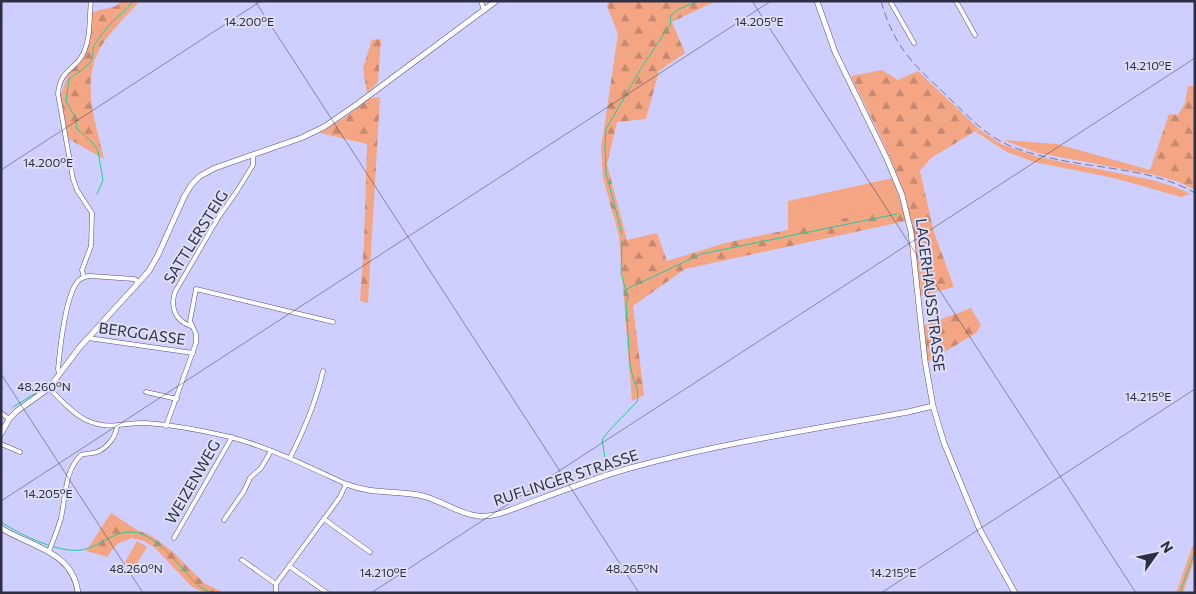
<svg xmlns="http://www.w3.org/2000/svg" width="1196" height="594" font-family="Commissioner,sans-serif">
<style>
.grass{fill:#f4a684}
.forest{fill:url(#forest-firs)}
.lines{fill:none;stroke-linecap:round;stroke-linejoin:round}
.stream{stroke:#20cd96;stroke-width:1}
.minor-casing{stroke:#535184;stroke-width:5}
.tertiary-casing{stroke:#535184;stroke-width:6}
.minor{stroke:#fff;stroke-width:4}
.tertiary{stroke:#fff;stroke-width:5}
.rail{stroke:#779;stroke-width:1;stroke-dasharray:8 4;stroke-linecap:butt}
.ticks{fill:none;stroke:#2e2e45;stroke-width:1;stroke-opacity:0.45}
.labels{text-anchor:middle;stroke-width:4;stroke-linejoin:round;paint-order:stroke}
.street-label{font-size:15px;fill:#2e2e45;stroke:#dedef7}
.ticks-label{font-size:12px;text-anchor:middle;fill:#2e2e45;stroke:#dedef7;stroke-width:4;stroke-linejoin:round;paint-order:stroke}
</style>
<defs>
<pattern id="forest-firs" width="22" height="20" patternUnits="userSpaceOnUse" patternTransform="scale(1.25)"><rect width="22" height="20" fill="#f4a684"/><path d="M5 1l3.5 6h-7zM16 11l3.5 6h-7z" fill="#c6886e"/></pattern>
</defs>
<rect width="100%" height="100%" fill="#cecffe"/>
<g class="grass">
<path d="M979 129 1001 144 1038 157 1152 180 1175 187 1191 194 1181 197 1114 178 1034 162 1007 152 976 132Z"/>
<path d="M1003 140 1057 144 1150 170 1155 175 1038 153Z"/>
<path d="M893 178 902 206 788 230V201Z"/>
<path d="M1195 539V558L1183 593H1176Z"/>
<path d="M137 541 147 547 134 568 125 562Z"/>
</g>
<g class="forest">
<path d="M122 1H140C128 14 116 26 106 39 78 76 95 119 104 159L69 139 60 97 67 77 78 59 86 41 89 13 116 6Z"/>
<path d="M609 1H716L672 22 685 53 659 71 646 119 617 122 607 164 627 240 657 233 667 261 725 243 902 206 906 221 685 269 633 306 644 395 632 401 619 236 603 178 601 149 618 34 607 6Z"/>
<path d="M381 39 378 82 367 93 363 68 372 40Z"/>
<path d="M882 70 898 80 918 71 979 129 931 158 920 171 934 232 954 287 920 296C917 266 916 236 908 208 896 163 871 118 851 76Z"/>
<path d="M1188 86H1193L1195 88V190L1179 182 1155 175 1150 170 1169 114 1178 115 1185 103Z"/>
<path d="M380 97 368 303 360 301 364 244 367 144 320 133 344 118 370 98Z"/>
<path d="M971 308 981 325 976 333 928 362 923 326Z"/>
<path d="M111 513 137 530 152 536 172 551 204 583 224 593H206L192 587 154 547 144 541 132 538 117 544 107 557 86 551Z"/>
</g>
<g class="lines">
<g class="stream">
<path d="M97 194 103 180 98 151 93 143 77 129 75 117 66 101 69 79C76 73 85 70 90 62 94 57 92 52 94 46 97 40 106 29 111 23 118 16 127 10 133 1"/>
<path d="M622 234 606 173 605 146 606 129 643 65 670 25 671 15 679 9 698 1"/>
<path d="M625 290 701 254 897 214"/>
<path d="M39 390 48 381"/>
<path d="M13 407 36 393"/>
<path d="M607 469 602 440C611 426 627 414 638 400L637 388 634 381 630 366 626 303 628 298 621 273 622 241"/>
<path d="M1 522C21 535 63 556 86 549 102 544 115 531 132 532 159 534 181 570 199 586 203 589 208 591 213 593"/>
<path d="M1180 593 1195 551"/>
</g>
<g class="minor-casing">
<g id="minor">
<path d="M481 1 484 10"/>
<path d="M890 1 914 43"/>
<path d="M956 1 975 35"/>
<path d="M84 277 82 270 91 246 92 213 77 190 73 179 58 94C60 68 76 71 84 52 91 36 89 18 91 1"/>
<path d="M191 326C175 321 170 307 175 292L218 218 237 191 253 165V155"/>
<path d="M88 338 193 353"/>
<path d="M59 373 58 369C60 349 65 294 79 280 83 277 86 276 90 276L134 279 139 282"/>
<path d="M49 388C60 399 72 413 86 420 110 431 124 422 146 423 172 425 200 430 226 436 267 446 307 466 346 484L340 497 276 584V593"/>
<path d="M146 392 177 399"/>
<path d="M1 413 9 419"/>
<path d="M166 426 196 343V334L190 321 196 289 333 322"/>
<path d="M1 444 20 452"/>
<path d="M290 458C304 430 316 403 323 371"/>
<path d="M324 519 370 552"/>
<path d="M224 520 244 491 250 478 261 468 271 451"/>
<path d="M174 538 232 437"/>
<path d="M49 551C53 541 58 529 61 518 66 496 64 472 81 455 86 453 92 454 97 452 107 448 116 437 117 426"/>
<path d="M242 560 276 584"/>
<path d="M289 566 327 593"/>
</g>
</g>
<g class="tertiary-casing">
<g id="tertiary">
<path d="M817 1 835 52 887 159 902 195 911 232 925 361 933 406 944 443 980 530 1015 593"/>
<path d="M1 434 9 419 17 411 49 388 79 348 149 271 158 255 185 195 192 184 200 176 215 168 301 138 324 127 356 105 496 1"/>
<path d="M346 484C373 495 396 490 423 496 442 501 459 514 478 516 487 517 496 515 505 512 546 497 588 480 630 468 721 443 815 429 908 412L933 406"/>
<path d="M1 528C31 547 73 551 78 593"/>
</g>
</g>
<use href="#minor" class="minor"/>
<use href="#tertiary" class="tertiary"/>
<path class="rail" d="M881 1C885 15 890 28 897 40 909 62 930 79 948 97 964 112 980 130 1000 141 1017 150 1036 155 1055 159 1100 169 1154 169 1195 193"/>
</g>
<path class="ticks" d="M255 1 639 593M752 1 1136 593M1 170 261 1M1 374 143 593M1 501 771 1M371 593 1195 58M881 593 1195 389"/>
<g class="labels">
<g class="street-label">
<text transform="translate(196 237) rotate(-58)" y="5">SATTLERSTEIG</text>
<text transform="translate(930 295) rotate(83)" y="5">LAGERHAUSSTRASSE</text>
<text transform="translate(142 334) rotate(8)" y="5">BERGGASSE</text>
<text transform="translate(566 478) rotate(-18)" y="5">RUFLINGER STRASSE</text>
<text transform="translate(193 482) rotate(-60)" y="5">WEIZENWEG</text>
</g>
</g>
<g class="ticks-label">
<text x="249" y="26">14.200°E</text>
<text x="759" y="26">14.205°E</text>
<text x="1148" y="70">14.210°E</text>
<text x="48" y="167">14.200°E</text>
<text x="44" y="391">48.260°N</text>
<text x="1148" y="401">14.215°E</text>
<text x="48" y="498">14.205°E</text>
<text x="136" y="573">48.260°N</text>
<text x="632" y="573">48.265°N</text>
<text x="383" y="577">14.210°E</text>
<text x="893" y="577">14.215°E</text>
</g>
<rect width="1196" height="594" fill="none" stroke="#2e2e45" stroke-width="5"/>
<g transform="translate(1156 554) rotate(57)" stroke="#dedef7" stroke-width="4" paint-order="stroke">
<path d="M0-4L9 19L0 12L-9 19Z" fill="#2e2e45"/>
<text y="-8" font-size="14" font-weight="bold" text-anchor="middle" fill="#2e2e45">N</text>
</g>
</svg>
